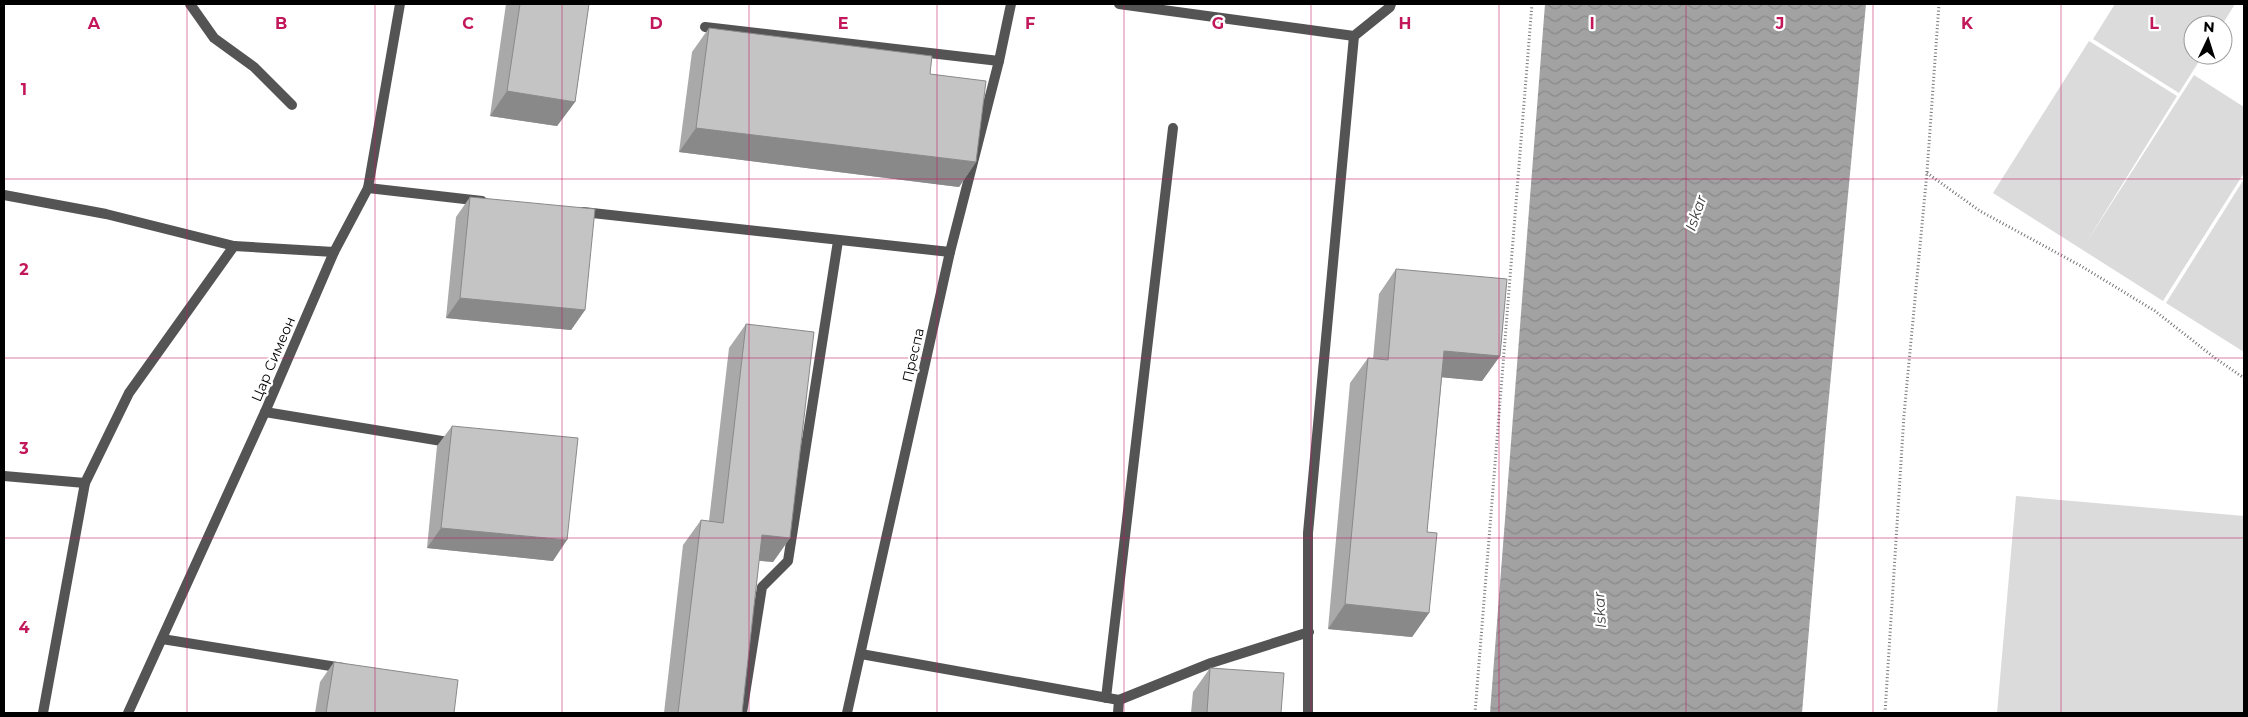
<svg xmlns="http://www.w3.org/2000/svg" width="2248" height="717" font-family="Montserrat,sans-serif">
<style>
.park{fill:#dbdbdb}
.water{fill:url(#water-waves)}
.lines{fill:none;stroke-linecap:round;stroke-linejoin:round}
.path{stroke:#767676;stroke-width:3;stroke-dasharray:1 2.5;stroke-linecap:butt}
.minor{stroke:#545454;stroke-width:10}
.wall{fill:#a9a9a9}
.shaded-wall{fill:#898989}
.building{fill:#c4c4c4;stroke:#898989}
.grid{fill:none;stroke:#c2185b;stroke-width:1;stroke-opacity:0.55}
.labels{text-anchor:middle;stroke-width:4.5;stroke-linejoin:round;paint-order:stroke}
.street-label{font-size:14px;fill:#000;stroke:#fff}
.water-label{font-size:15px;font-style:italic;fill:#434343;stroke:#fff}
.grid-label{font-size:16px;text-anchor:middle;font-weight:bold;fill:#c2185b;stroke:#fff;stroke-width:4.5;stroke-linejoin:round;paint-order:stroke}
</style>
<defs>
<pattern id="water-waves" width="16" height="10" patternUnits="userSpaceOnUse" patternTransform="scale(1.25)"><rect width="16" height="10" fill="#a2a2a2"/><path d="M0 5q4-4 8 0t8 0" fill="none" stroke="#8a8a8a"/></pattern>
</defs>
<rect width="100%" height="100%" fill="#fff"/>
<g class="park">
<path d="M2115 4H2235L2222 25H2193V55H2203L2179 93 2093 39Z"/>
<path d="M2089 41 2177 96 2086 243 2194 75 2244 107V173L2163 301 1993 193Z"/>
<path d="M2244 179V352L2166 303Z"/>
<path d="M2016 496 2244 516V713H1997Z"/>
</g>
<path class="water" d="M1545 4H1866L1825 439 1802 713H1490Z"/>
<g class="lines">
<g class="path">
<path d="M1927 173 1980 211 2081 266 2155 311 2215 358 2244 378"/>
<path d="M1475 713 1532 4"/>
<path d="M1885 713 1904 415 1927 172 1939 4"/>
</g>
<g class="minor">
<path d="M190 4 214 38 254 67 292 105"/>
<path d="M1119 4 1354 36 1390 7 1391 4"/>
<path d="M705 27 999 61"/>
<path d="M368 188 482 201"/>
<path d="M4 195 106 214 234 246 334 252"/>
<path d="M583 212 950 252"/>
<path d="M265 412 454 443"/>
<path d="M4 476 85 483"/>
<path d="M162 639 343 668"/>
<path d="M861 654 1119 700 1211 663 1309 632"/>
<path d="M1106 698 1173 128"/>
<path d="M43 713 85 483 129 393 234 246"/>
<path d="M128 713 265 412 334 252 368 188 400 4"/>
<path d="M742 713 762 587 788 561 838 241"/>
<path d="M847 713 950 252 999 61 1011 4"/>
<path d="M1118 713 1119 700"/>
<path d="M1308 713V533L1354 36"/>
</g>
</g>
<g class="wall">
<path d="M506 4H589L575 102 557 126 490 116Z"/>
<path d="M709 28 930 74 976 162 959 187 679 152 692 52Z"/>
<path d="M470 197 585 310 571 330 446 318 456 217Z"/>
<path d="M1396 269 1500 356 1482 381 1442 377 1427 532 1429 613 1412 637 1328 629 1350 383 1368 358 1373 359 1379 294Z"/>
<path d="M746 324 790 538 773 562 759 561 742 713H664L683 545 701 520 709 521 729 348Z"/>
<path d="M452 426 553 561 427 548 437 446Z"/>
<path d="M334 662 454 713H315L320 682Z"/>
<path d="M1210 668 1281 713H1191L1193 692Z"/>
</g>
<g class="shaded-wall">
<path d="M507 91 575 102 557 126 490 116Z"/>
<path d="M696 128 976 162 959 187 679 152Z"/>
<path d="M460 298 585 310 571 330 446 318Z"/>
<path d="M1444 351 1500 356 1482 381 1427 376Z"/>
<path d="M441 528 567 540 553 561 427 548Z"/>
<path d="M762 535 790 538 773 562 745 559Z"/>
<path d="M1345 604 1429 613 1412 637 1328 629Z"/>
</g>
<g class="building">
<path d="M520 4H589L575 102 507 91Z"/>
<path d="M709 28 932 56 930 74 986 81 976 162 696 128Z"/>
<path d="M470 197 595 209 585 310 460 298Z"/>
<path d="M1396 269 1507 279 1500 356 1444 351 1427 532 1437 533 1429 613 1345 604 1368 358 1388 360Z"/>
<path d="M746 324 814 332 790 538 762 535 742 713H678L701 520 723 523Z"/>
<path d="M452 426 578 438 567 540 441 528Z"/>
<path d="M334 662 458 680 454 713H326Z"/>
<path d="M1210 668 1284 673 1281 713H1207Z"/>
</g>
<path class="grid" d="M187 4V713M375 4V713M562 4V713M749 4V713M937 4V713M1124 4V713M1311 4V713M1499 4V713M1686 4V713M1873 4V713M2061 4V713M4 179H2244M4 358H2244M4 538H2244"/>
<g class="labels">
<g class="street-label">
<text transform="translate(913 355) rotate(-77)" y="5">Преспа</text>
<text transform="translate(273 359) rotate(-67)" y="5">Цар Симеон</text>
</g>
<g class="water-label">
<text transform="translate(1696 213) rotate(-71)" y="5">Iskar</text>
<text transform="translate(1600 610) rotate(-93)" y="5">Iskar</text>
</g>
</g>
<g class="grid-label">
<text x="94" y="29">A</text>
<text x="281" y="29">B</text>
<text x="468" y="29">C</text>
<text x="656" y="29">D</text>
<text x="843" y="29">E</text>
<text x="1030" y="29">F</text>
<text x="1218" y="29">G</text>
<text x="1405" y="29">H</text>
<text x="1592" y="29">I</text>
<text x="1780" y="29">J</text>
<text x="1967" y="29">K</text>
<text x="2154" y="29">L</text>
<text x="24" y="95">1</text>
<text x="24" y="275">2</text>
<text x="24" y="454">3</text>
<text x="24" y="633">4</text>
</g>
<rect width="2248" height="717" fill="none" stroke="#000000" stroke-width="10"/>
<g transform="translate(2208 40) rotate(4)"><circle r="24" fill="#ffffff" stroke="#999999"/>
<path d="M0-4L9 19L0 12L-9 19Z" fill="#000000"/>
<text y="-8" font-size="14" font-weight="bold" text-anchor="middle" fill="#000000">N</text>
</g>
</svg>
